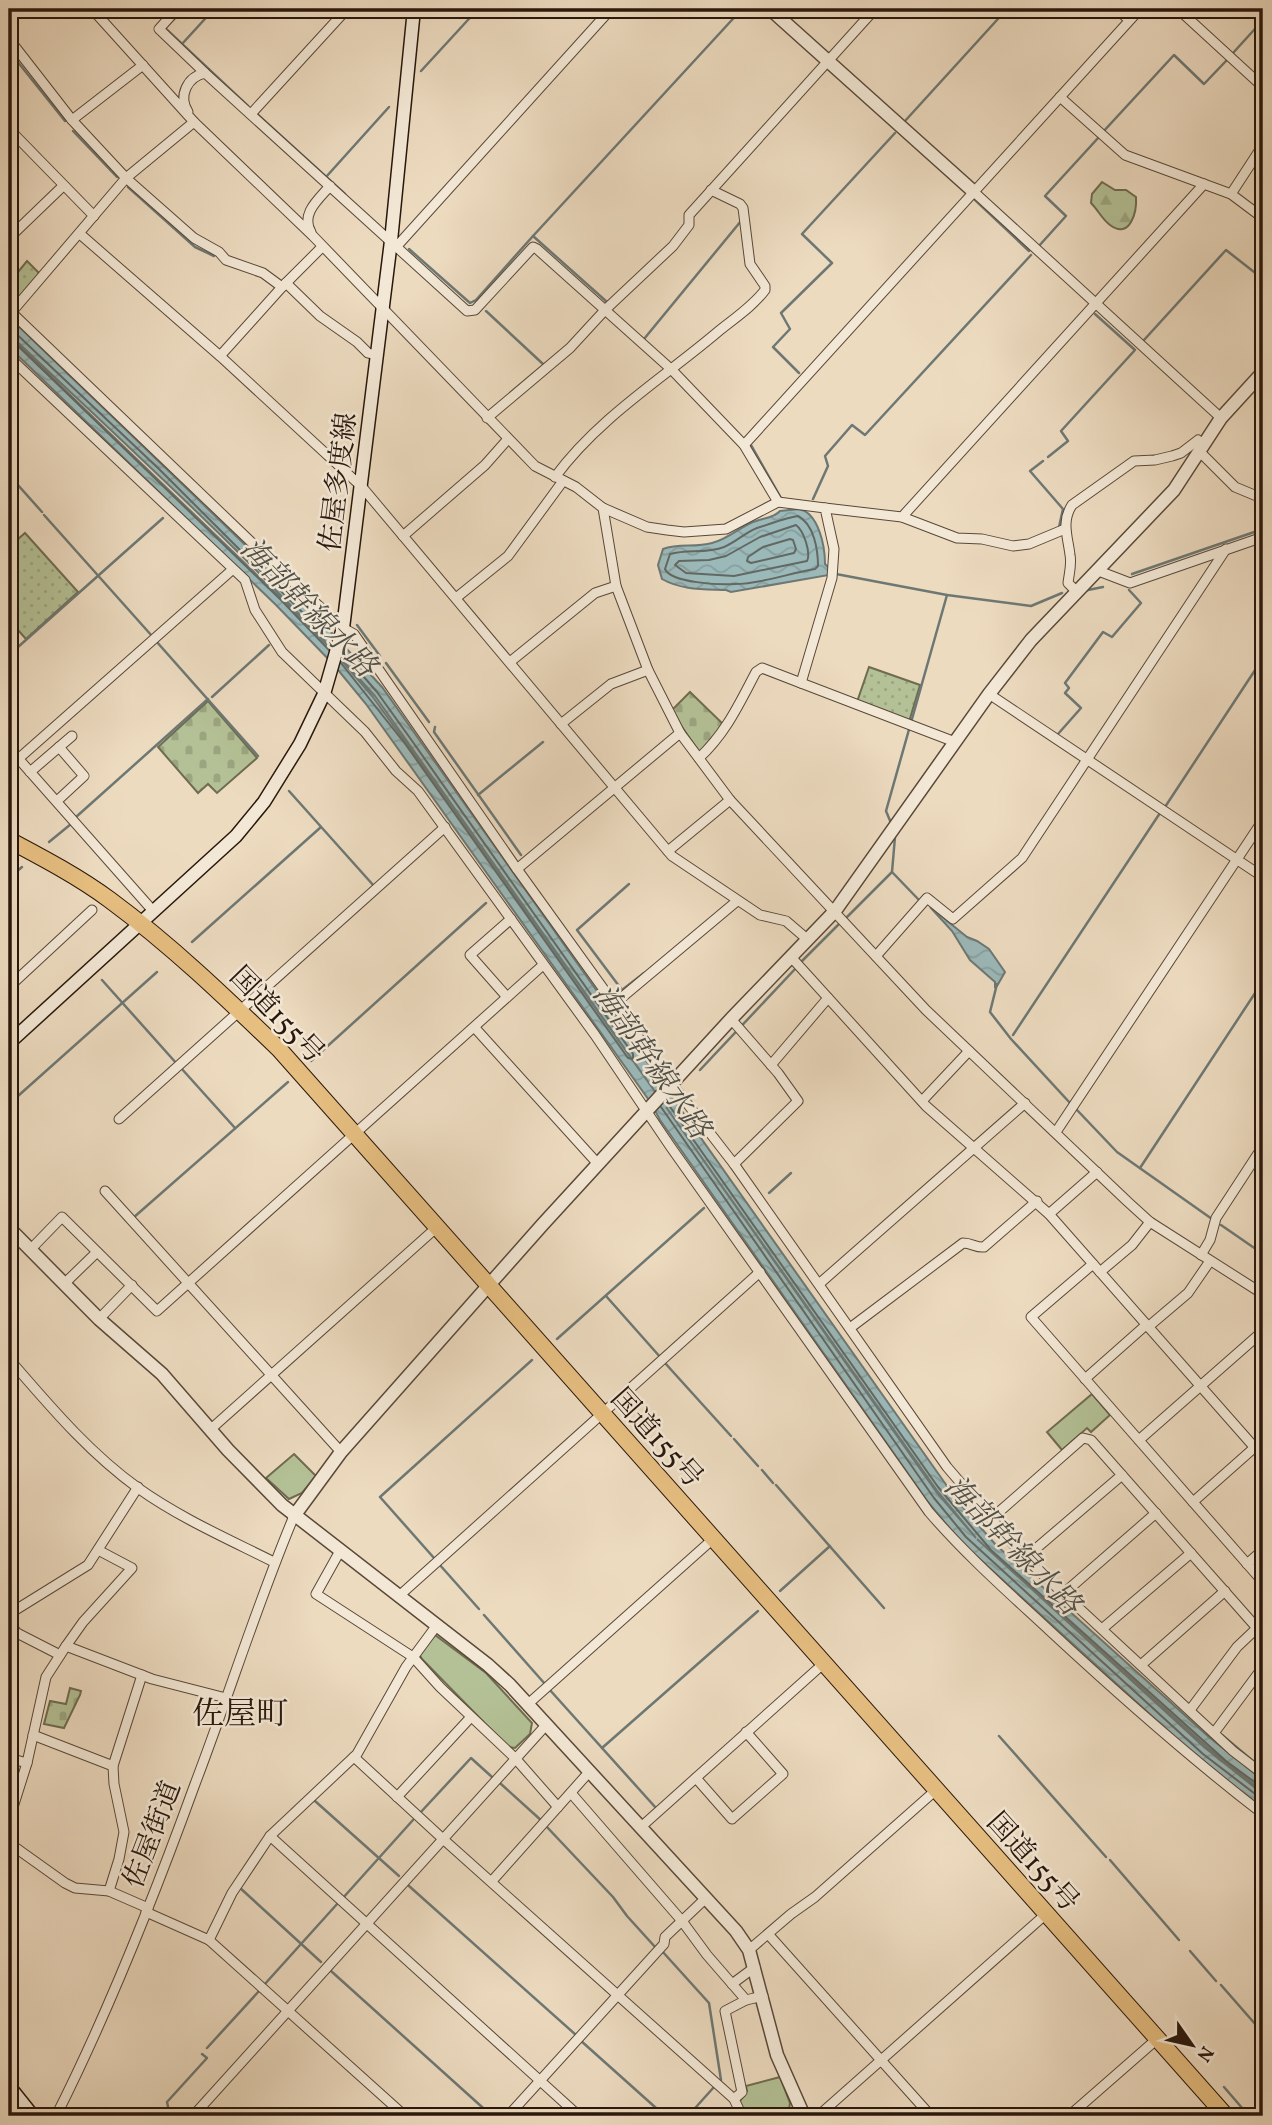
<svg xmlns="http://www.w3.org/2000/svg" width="1272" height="2125" font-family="Vollkorn,'Noto Serif JP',serif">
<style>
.grass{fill:url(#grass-dots);stroke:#6e6c51;stroke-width:2}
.forest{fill:url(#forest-firs);stroke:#6e6c51;stroke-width:2}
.cemetery{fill:url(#cemetery-stones);stroke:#6e6c51;stroke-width:2}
.park{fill:#b4c196;stroke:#6e6c51;stroke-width:2}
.water{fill:url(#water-waves);stroke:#6d7874;stroke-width:2;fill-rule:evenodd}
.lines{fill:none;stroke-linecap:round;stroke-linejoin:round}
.shore{stroke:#626862;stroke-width:2}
.stream{stroke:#6d7874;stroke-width:2.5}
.minor-casing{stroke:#594839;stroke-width:11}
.tertiary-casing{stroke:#594839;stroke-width:15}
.secondary-casing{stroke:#28170c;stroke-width:15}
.trunk-casing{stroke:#28170c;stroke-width:18}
.minor{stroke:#f3e8d6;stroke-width:9}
.tertiary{stroke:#f3e8d6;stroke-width:12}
.secondary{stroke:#f3e8d6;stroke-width:12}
.trunk{stroke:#e6be80;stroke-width:16}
.labels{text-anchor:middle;stroke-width:5;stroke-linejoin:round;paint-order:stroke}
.street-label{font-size:28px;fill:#28170c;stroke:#f3e8d6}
.water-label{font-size:30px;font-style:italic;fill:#505049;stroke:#f3e8d6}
.quarter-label{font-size:32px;fill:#28170c;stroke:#f3e8d6}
</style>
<defs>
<pattern id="grass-dots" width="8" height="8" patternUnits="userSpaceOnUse" patternTransform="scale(1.75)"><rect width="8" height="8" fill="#b4c196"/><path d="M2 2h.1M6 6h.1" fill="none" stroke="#9ba580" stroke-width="1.8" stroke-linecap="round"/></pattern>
<pattern id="forest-firs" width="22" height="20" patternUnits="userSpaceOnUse" patternTransform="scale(1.75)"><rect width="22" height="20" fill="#b4c196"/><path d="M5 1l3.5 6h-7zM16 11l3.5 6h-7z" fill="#9ba580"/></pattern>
<pattern id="cemetery-stones" width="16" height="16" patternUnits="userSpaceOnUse" patternTransform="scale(1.75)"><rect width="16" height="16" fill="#b4c196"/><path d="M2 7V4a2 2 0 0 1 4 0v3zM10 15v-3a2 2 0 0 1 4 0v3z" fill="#9ba580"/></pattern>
<pattern id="water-waves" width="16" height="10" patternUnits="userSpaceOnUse" patternTransform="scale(1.75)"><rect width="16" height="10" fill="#9bb9b9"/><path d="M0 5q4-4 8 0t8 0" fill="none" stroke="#869e9e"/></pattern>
</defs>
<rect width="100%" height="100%" fill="#eddbc0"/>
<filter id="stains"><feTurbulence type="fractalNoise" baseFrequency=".00286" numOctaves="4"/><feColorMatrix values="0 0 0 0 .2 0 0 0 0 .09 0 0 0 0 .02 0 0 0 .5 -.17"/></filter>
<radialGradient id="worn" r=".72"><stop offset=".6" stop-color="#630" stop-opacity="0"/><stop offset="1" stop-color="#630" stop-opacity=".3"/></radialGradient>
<g class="grass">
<path d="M27 261 40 274 13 305H9V271L14 277Z"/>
<path d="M25 533 78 592 26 639 9 620V547Z"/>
<path d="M869 667 920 685 909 722 857 702Z"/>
</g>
<path class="forest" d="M1102 182 1115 190H1126L1136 197C1137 212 1130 240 1110 225 1102 219 1098 210 1091 203L1092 194Z"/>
<g class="cemetery">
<path d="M690 692 724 725 700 753 671 711Z"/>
<path d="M208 701 257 758 217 793 208 784 198 793 158 747Z"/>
<path d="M70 1688 81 1691 80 1695 64 1728 44 1724 50 1701 66 1704Z"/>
</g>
<g class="park">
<path d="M1092 1394 1110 1415 1091 1432 1087 1428 1062 1450 1047 1432Z"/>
<path d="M294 1454 316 1476 302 1493 289 1499 266 1478Z"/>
<path d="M435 1635 486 1673 532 1723 530 1734 515 1748 508 1747 422 1659 419 1654Z"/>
<path d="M780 2077 790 2103 788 2116H745L738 2104 747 2091 746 2086Z"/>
</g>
<g class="water">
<path d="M9 317 291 589 382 687 959 1503 996 1545 1209 1737 1263 1780V1792L1206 1746 977 1539 1204 1747 1263 1794V1809L1199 1759 961 1542 928 1502 660 1120 651 1103 366 704 334 665 276 605 9 347V336L282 599 336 654 373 697 661 1100 375 696C261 567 133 452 9 334ZM666 1107 938 1492 976 1538 937 1493Z"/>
<path d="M799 509C819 513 825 547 825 564L830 569 829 575 731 592 726 590C703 589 681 590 662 579L658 565 663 549C679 543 695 548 712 543 729 539 742 525 756 521 764 518 774 518 780 511Z"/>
<path d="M930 907 967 937 977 941 989 949 1005 972 997 986 995 987V982L970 960 952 931Z"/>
</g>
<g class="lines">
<g class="shore">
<path d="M9 327 159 469 331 641"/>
<path d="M9 343 17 345 281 600 329 650"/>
<path d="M798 516C814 524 818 550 818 566L815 569C789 573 762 584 735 584 720 585 671 583 665 569L670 554C688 549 706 554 724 547 736 542 746 532 757 528 771 524 784 518 798 516Z"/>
<path d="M796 525C804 531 811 553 807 561L734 576 686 573 675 565 679 561 709 560 726 556 760 537Z"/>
<path d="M790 539 793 540 796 549 794 553 751 563 747 561 748 557 763 547Z"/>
<path d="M341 663 406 745 628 1058 633 1059V1054L410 738 377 692 344 654"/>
<path d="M666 1101 938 1487 991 1550 1226 1761 1257 1784 1263 1785"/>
<path d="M661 1107 934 1498 966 1537 1203 1754 1263 1800"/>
</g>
<g class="stream">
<path d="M184 9 165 28 248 106"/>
<path d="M182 44 214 9"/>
<path d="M9 51 65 121"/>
<path d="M1233 53 1263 20"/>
<path d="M421 71 478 9"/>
<path d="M257 114 345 194"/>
<path d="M905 121 1007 9"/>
<path d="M73 131 117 177"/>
<path d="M1102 133 1174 55 1204 84 1226 61"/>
<path d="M326 177 389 107"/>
<path d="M128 187 195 247 214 256"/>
<path d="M973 198 1029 251"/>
<path d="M533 236 742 9"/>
<path d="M1038 247 1066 216 1045 196 1099 137"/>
<path d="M409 249 470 303 476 300 533 236 607 302"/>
<path d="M486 311 543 364"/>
<path d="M644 339 741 221"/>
<path d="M1144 340 1226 250 1263 279"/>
<path d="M799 373 773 347 790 329 781 313 832 263 802 234 895 133"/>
<path d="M751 445 781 498"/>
<path d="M1048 457 1068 441 1061 431 1135 350 1095 314"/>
<path d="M1043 461 1030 471 1063 509 1059 527"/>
<path d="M9 475 42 512"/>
<path d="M813 499 828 466 825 456 852 425 865 435 1031 255"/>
<path d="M44 515 152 636"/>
<path d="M836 574 947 595 1031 606 1062 593"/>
<path d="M1132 574 1263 529"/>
<path d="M1083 591 1103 587"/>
<path d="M357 625 380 656"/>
<path d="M156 641 258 756"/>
<path d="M9 655 163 518"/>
<path d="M386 663 429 722"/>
<path d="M212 697 269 645"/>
<path d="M435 727 434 732 521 855"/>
<path d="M1058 734 1081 708 1065 693 1069 688 1065 683 1103 632 1112 637 1141 603 1129 590"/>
<path d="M289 791 374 886"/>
<path d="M478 795 543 742"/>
<path d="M1165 807 1263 658"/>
<path d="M76 817 208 699"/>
<path d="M891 823 886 811 947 595"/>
<path d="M49 842 71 824"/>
<path d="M892 872 918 899"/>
<path d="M9 878 22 867"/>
<path d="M629 884 577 930 622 990 644 973"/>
<path d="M845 919 892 872 895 837"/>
<path d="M192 942 321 827"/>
<path d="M800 963 840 923"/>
<path d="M102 980 177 1064"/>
<path d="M997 984 990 1012 1011 1039 1070 1103"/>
<path d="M1013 1035 1160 813"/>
<path d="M311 1061 486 903"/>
<path d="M181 1068 235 1128"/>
<path d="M700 1070 796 968"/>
<path d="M9 1104 157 972"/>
<path d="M1077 1110 1117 1152 1212 1219"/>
<path d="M1140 1168 1263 981"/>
<path d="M769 1193 791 1173"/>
<path d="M133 1218 288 1082"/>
<path d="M1221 1225 1263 1254"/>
<path d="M606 1296 661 1358"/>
<path d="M557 1339 704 1208"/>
<path d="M665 1363 731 1436"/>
<path d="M734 1439 758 1466"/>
<path d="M762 1470 773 1483"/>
<path d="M776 1485 884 1608"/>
<path d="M434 1558 380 1497 532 1360"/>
<path d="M439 1564 479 1609"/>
<path d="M780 1591 830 1546"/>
<path d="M484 1615 545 1684"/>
<path d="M549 1689 656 1808"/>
<path d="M1222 1735 1253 1761"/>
<path d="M999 1736 1106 1857"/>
<path d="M602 1748 758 1611"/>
<path d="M501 1784 543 1822"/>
<path d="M315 1801 399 1876"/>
<path d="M420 1813 471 1758 492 1777"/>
<path d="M546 1826 613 1897 627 1916 656 1948"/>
<path d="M1110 1860 1179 1940"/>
<path d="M409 1886 576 2035"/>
<path d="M239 1887 321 1962"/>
<path d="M342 1899 413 1820"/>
<path d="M662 1951 709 2003 721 2080 719 2082"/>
<path d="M1190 1951 1216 1981"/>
<path d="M331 1971 492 2116"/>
<path d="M264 1985 338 1903"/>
<path d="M1221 1985 1263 2033"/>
<path d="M580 2040 665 2116"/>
<path d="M207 2048 259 1991"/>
<path d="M1224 2087 1249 2116"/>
<path d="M170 2116 167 2102 207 2058 202 2054"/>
<path d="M688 2116 714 2087"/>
</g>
<g class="minor-casing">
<g id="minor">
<path d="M92 9 194 122 313 236 535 466 576 487 603 508 647 527 667 530 684 532 726 529 778 502 825 508 834 549 832 578 801 683 955 742"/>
<path d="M177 9 159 29 205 73 467 311 475 310 533 247 537 249 672 370 744 445 778 502"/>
<path d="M1117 9 1129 20"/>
<path d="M1178 9 1263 87"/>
<path d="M9 39 72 120 126 178 194 238 219 252 226 260 263 273 282 287"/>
<path d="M1060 97 1125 155 1231 194 1263 218"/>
<path d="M188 112C178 96 187 77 205 73"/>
<path d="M251 114 347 9"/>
<path d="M72 120 143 65"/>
<path d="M9 129 94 216"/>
<path d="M974 192 1221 418"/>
<path d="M1231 194 1263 145"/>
<path d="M311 232C300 214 319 199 330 186"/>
<path d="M80 234 220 356 362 487 672 856 760 915 786 921 807 939"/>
<path d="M9 238 63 186"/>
<path d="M397 246 611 9"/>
<path d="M286 283 320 316 357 342 368 353 376 355"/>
<path d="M9 310 295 584 343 628 354 634 517 869 672 1084 734 1164 947 1467 1025 1558 1233 1751 1263 1774"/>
<path d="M10 314 126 178 194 122"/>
<path d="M220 356 282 287 322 247"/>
<path d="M9 357 245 580 255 610 282 652 365 732 396 771 418 791 595 1035 670 1146 929 1512C966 1555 1008 1592 1050 1631 1119 1695 1189 1757 1263 1814"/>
<path d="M487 418 570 348 605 310 673 246 689 225V215L875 9"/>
<path d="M744 445 1140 9"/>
<path d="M1199 451 1235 487 1259 497 1263 502"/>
<path d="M555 477C599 417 665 377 720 330 735 318 753 306 765 290V286L750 264 743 208 740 204 711 190"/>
<path d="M603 508 616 586 648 670 680 733 730 800 926 1010 1128 1202 1150 1222 1263 1294"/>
<path d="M825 508 902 517 957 538 982 539 1013 546 1029 544 1065 529"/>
<path d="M902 517 1204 184"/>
<path d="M403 536 485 465 508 439"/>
<path d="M1096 570 1130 583 1263 537"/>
<path d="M1076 591 1068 583C1069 574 1072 564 1070 555 1068 537 1061 522 1072 505L1134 461 1155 460 1172 456 1181 453 1198 440 1203 444"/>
<path d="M456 598 508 556 563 481"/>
<path d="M510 662 595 593 616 586"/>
<path d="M989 694 1263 877"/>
<path d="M561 724 611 684 648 670"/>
<path d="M9 748 154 912"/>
<path d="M699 758C726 733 739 704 756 672L762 668 801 683"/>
<path d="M9 767 232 570"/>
<path d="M30 772 72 736"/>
<path d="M57 801 84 776 59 747"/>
<path d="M668 851 730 800"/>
<path d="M517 869 680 733"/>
<path d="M876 956 927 898 953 919 1022 858 1226 549"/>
<path d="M791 957 926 1106 1049 1214 1263 1457"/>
<path d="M9 987 92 910"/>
<path d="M507 997 470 955 511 919"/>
<path d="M614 1004 737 901"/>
<path d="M731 1019 778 1073 798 1101 734 1164"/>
<path d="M475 1028 598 1164"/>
<path d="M771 1065 828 998"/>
<path d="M922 1101 969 1051"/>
<path d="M119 1119 445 827"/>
<path d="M1056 1132 1263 820"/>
<path d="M105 1191 341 1452"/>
<path d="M1049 1214 1097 1172"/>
<path d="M30 1250 62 1217 157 1311 543 965"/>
<path d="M1201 1255 1210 1240 1216 1218 1263 1146"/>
<path d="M1093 1264 1031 1317 1263 1582"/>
<path d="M1100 1272 1132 1245 1150 1222"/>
<path d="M64 1284 97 1252"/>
<path d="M819 1284 1025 1103"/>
<path d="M99 1319 132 1285"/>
<path d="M1148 1327 1188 1293 1210 1261"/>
<path d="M850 1328 963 1243C972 1243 976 1248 984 1247L1037 1201"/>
<path d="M9 1359C49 1405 88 1452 138 1488 180 1518 228 1539 274 1562"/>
<path d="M1085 1379 1146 1325"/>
<path d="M211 1429 436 1228"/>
<path d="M1139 1440 1263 1331"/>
<path d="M1193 1502 1263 1440"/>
<path d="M991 1519 1083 1438 1091 1440 1257 1628 1237 1647 1190 1710"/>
<path d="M340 1551 316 1594 413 1657 440 1687 515 1758 558 1807"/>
<path d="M1025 1558 1122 1475"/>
<path d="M1247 1564 1263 1550"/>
<path d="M1063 1594 1156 1513"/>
<path d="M399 1596 760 1272"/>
<path d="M9 1614 88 1565 138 1487"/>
<path d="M9 1623 17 1633 60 1655"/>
<path d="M1102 1629 1191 1553"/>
<path d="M66 1646 83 1622 132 1568 98 1550"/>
<path d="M1141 1665 1225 1591"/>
<path d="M528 1704 713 1539"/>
<path d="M1214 1733 1263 1667"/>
<path d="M33 1735 113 1766"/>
<path d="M354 1757 443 1839 734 2099 742 2116"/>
<path d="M9 1758 27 1763"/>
<path d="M696 1778 732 1819 783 1774 746 1732"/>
<path d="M571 1793 682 1921 707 1955 746 2000"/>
<path d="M397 1797 471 1717"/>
<path d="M9 1820 27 1763 46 1677 66 1646 152 1679 226 1698"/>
<path d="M641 1827 823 1664"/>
<path d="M270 1836 579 2116"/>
<path d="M9 1843 65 1883 75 1888 109 1891 148 1908"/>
<path d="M492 1881 590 1771"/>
<path d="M109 1891 119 1859 124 1832 114 1784 113 1766 142 1675"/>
<path d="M146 1912 209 1940 405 2116"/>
<path d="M768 1934 931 2116"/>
<path d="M209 1940 232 1893 270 1836 357 1754 406 1667 437 1625"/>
<path d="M749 1950 791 1914 815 1897 936 1790"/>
<path d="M732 1984 755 1967"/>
<path d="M734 2099 742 2092 725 2011 746 2000 763 1996"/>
<path d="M56 2116C110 2009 154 1897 195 1784 229 1695 257 1604 294 1516"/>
<path d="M193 2116 547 1724"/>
<path d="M508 2116 664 1944 665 1937 706 1898"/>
<path d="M818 2116 1046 1914"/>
<path d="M1069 2116 1157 2039"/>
</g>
</g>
<g class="tertiary-casing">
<g id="tertiary">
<path d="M770 9 974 192"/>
<path d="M9 1228 99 1319 162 1374 228 1450 282 1505 488 1665 510 1685 736 1931 749 1950 777 2055 804 2116"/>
<path d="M294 1516 341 1452 543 1224 731 1019 835 911 989 694 1031 640 1174 490 1221 418 1263 372"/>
</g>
</g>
<g class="secondary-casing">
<g id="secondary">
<path d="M9 1043 236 836 264 802 300 744 324 694 343 628 391 241 414 9"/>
<path d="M9 2086 33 2116"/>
</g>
</g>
<g class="trunk-casing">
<path id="trunk" d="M9 840C43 858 79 877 110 900 171 945 225 997 279 1049L1226 2116"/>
</g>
<use href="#minor" class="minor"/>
<use href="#tertiary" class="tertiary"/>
<use href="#secondary" class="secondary"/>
<use href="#trunk" class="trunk"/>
</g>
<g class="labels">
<g class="street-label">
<text transform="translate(337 482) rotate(-83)" y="10">佐屋多度線</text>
<text transform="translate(278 1014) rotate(46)" y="10">国道155号</text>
<text transform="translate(658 1437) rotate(48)" y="10">国道155号</text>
<text transform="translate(151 1834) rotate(-69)" y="10">佐屋街道</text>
<text transform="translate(1034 1861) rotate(48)" y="10">国道155号</text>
</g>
<g class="water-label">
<text transform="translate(309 607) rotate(46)" y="10">海部幹線水路</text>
<text transform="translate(652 1061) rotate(55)" y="10">海部幹線水路</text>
<text transform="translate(1013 1545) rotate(46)" y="10">海部幹線水路</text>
</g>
<g class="quarter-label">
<text x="240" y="1724">佐屋町</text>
</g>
</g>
<rect width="1272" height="2125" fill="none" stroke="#eddbc0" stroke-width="35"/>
<rect x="10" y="10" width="1251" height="2104" fill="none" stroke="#28170c" stroke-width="3.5"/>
<rect x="18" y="18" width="1237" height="2090" fill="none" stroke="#28170c" stroke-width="2"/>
<g transform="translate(1192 2045) rotate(124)" stroke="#f3e8d6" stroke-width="5" paint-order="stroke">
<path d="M0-5L12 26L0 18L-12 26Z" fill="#28170c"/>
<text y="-10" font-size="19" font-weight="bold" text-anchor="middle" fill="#28170c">N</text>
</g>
<rect width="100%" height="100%" filter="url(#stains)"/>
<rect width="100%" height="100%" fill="url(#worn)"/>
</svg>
